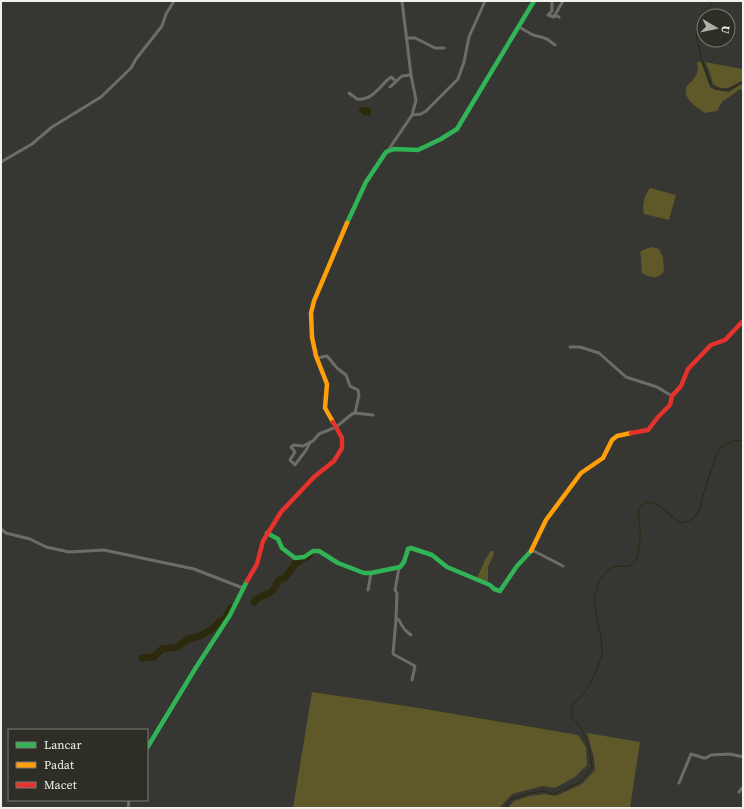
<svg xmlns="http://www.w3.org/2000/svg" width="744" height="809" font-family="'Source Serif 4',serif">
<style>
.green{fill:#5f592a}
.water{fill:#2d290c}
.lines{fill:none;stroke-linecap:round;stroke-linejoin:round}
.stream{stroke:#2d290c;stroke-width:1}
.river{stroke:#2d290c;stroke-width:7}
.street{stroke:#6c6c69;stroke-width:3}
.fast{stroke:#30b455;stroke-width:4.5}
.slow{stroke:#ff9f0a;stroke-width:4.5}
.jam{stroke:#e5322d;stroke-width:4.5}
</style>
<rect width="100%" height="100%" fill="#363632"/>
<g class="green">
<path d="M697 62H701L710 87 715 90 729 92 743 83V92L740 89 722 102 717 111 705 113C697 108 681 97 687 86 688 84 690 83 691 82 697 76 699 70 697 62Z"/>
<path d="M705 62 743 69V80C731 86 726 93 713 84L709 70Z"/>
<path d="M650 188 676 195 669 220 644 214C642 203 644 197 650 188Z"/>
<path d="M653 247 659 249 663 257 664 271C658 280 651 278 642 273 641 266 642 259 640 252L645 249Z"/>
<path d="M491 551H493L494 554 488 567V580L486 583 477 578C482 568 484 560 491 551Z"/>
<path d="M312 692 419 708 578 735 586 747 587 765 575 777 555 788 543 786 512 794 499 808H293Z"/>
<path d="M587 733 640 742 630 808H508L514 801 530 796 544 794 556 796 582 784 595 770 594 758Z"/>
</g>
<path class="water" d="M361 107H368L371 109V115L364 116 358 109Z"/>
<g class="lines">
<g class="stream">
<path d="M714 1 704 12 701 18 696 33 701 58 711 85C724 95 731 88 743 82"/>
<path d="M505 808 511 799 531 793 544 791 553 794 579 783 592 767C590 751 589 741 580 727 578 723 574 721 572 717 572 714 571 708 573 705 575 700 582 697 585 692 591 682 602 661 602 650 602 626 588 604 599 582 602 577 606 571 611 568 621 563 631 572 637 557 639 549 641 536 640 527 639 517 635 506 648 502L658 505 680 523C701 521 700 505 705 489 707 480 711 471 714 462 716 456 717 450 723 446 729 442 736 440 743 440"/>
</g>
<g class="river">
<path d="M254 602C257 596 265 596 271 592 278 587 274 580 285 578L295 564 309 555"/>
<path d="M142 658 154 657 162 649 177 647 188 639 200 636 212 629 219 622 225 619 231 608"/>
</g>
<g class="street">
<path d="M552 1V11L548 15 554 17 555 15"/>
<path d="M559 17 555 15 563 1"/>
<path d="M519 27 533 35 541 37 547 39 555 45"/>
<path d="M406 38H415L435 48H444"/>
<path d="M390 87 402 76 411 75"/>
<path d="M349 93 357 99C373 101 380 85 391 77L396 81"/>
<path d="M412 115 421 114 426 111 458 79 464 62 469 37 485 1"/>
<path d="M387 152 412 115 416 100 411 75 402 1"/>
<path d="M1 162 32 144 52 127 101 97 131 68 136 59 162 26 166 14 174 1"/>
<path d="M570 347H580L599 353 626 377 657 387 672 396"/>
<path d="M317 358 327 356 337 368 346 375 350 386 358 390 359 395 355 413"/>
<path d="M310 442C308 450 300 457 295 465L290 460 295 452 291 447 294 445 303 446 313 441 319 434 336 427 352 414 355 413 373 415"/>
<path d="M1 529 6 533 30 539 46 547 69 552 104 550 194 569 243 588"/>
<path d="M532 550 563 566"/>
<path d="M368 590 371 573"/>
<path d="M396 619 397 593 395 590 399 568"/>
<path d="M411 635C405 631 402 627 399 620L396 619 393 654 415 666 412 680"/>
<path d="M679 783 691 754 704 758H706L711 755 730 754 743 757"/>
<path d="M739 792 743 787"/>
<path d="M128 808 129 800"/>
</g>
<g class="fast">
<path d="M347 223 366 182 386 152 394 149 418 150 441 139 457 129 534 1"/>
<path d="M267 533 278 539 282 548 295 558 304 557 313 551H319L338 563 364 573H371L400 567 404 562 408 549 411 548 432 555 447 567 490 585 494 589 500 591 517 566 531 551"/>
<path d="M147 748 195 669 230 615 247 581"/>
</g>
<g class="slow">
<path d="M333 422 325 408 327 384 316 356 312 337 311 313 314 301 347 223"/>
<path d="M531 551 546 520 581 473 603 458 612 440 617 436 631 433"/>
</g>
<g class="jam">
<path d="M631 433 648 430 658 417 670 405 672 396 681 386 688 369 711 345 725 340 743 321"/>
<path d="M247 581 257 564 263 541 281 512 314 477 334 461 342 448V438L333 422"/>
</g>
</g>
<rect width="744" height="809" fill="none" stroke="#f1f1ec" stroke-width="4"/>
<rect x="8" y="729" width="140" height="72" fill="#2e2d26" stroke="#7c7b75"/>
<rect x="16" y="742" width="20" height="6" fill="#30b455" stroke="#7c7b75"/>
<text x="44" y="749" font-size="12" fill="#f1f1ec">Lancar</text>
<rect x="16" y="762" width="20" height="6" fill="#ff9f0a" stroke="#7c7b75"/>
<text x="44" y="769" font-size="12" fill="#f1f1ec">Padat</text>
<rect x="16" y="782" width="20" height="6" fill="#e5322d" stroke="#7c7b75"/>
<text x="44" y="789" font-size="12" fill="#f1f1ec">Macet</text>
<g transform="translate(716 28) rotate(99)"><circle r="19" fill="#2e2d26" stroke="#7c7b75"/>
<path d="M0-3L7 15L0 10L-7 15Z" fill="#b0b0ab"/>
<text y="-6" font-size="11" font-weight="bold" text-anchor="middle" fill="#f1f1ec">U</text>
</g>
</svg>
